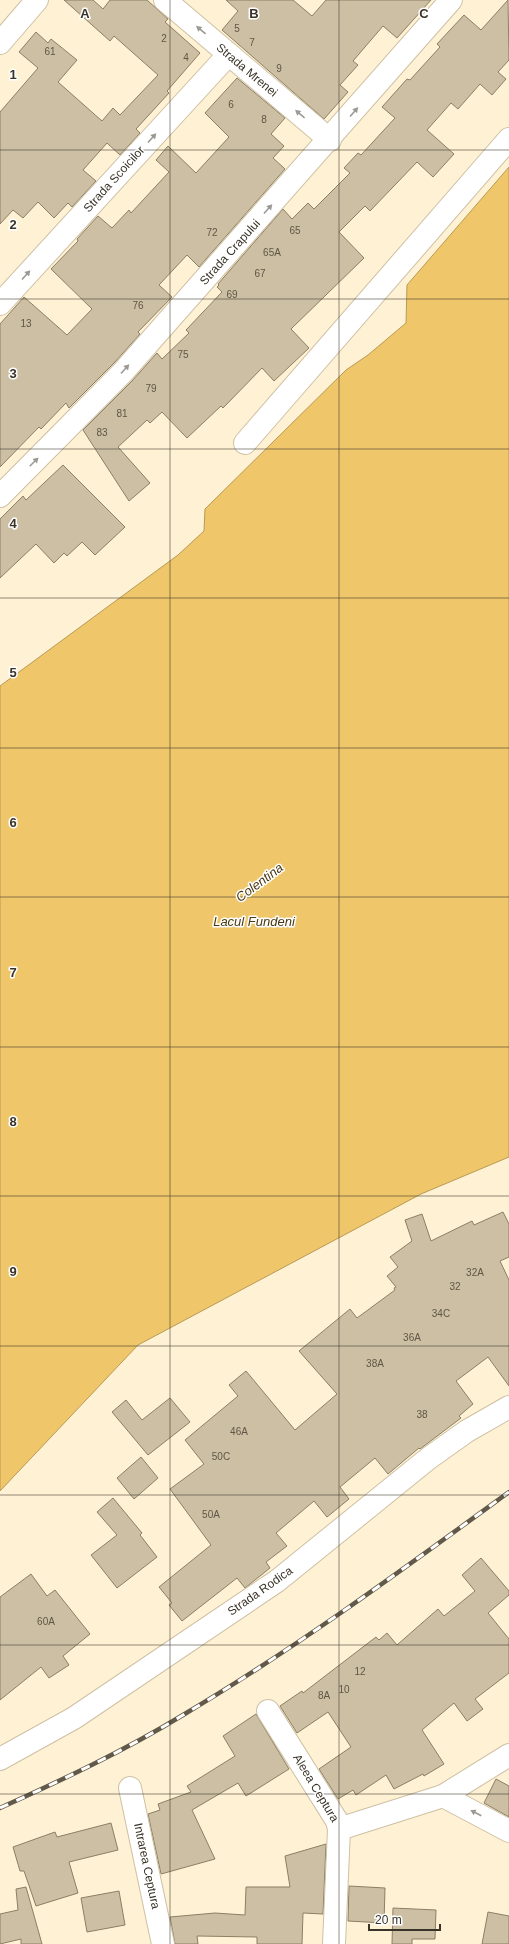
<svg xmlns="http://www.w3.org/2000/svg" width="509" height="1944" font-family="Arial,sans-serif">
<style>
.water{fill:#efc66a;stroke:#b89a56}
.building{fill:#cdbfa3;stroke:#8b7f64}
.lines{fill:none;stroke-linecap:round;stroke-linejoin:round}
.minor-casing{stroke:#cec0a4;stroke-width:24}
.minor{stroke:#fff;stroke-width:22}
.rail-casing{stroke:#61594a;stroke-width:4.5}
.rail{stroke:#fff;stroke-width:3;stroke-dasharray:9;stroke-linecap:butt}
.oneway{fill:#9c9994}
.grid{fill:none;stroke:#393328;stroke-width:1;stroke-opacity:0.55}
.labels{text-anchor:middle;stroke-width:3;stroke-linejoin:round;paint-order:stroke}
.number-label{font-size:10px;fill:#5e5647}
.street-label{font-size:12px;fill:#393328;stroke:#fff}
.water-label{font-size:13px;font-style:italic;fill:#4a3912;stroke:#fff}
.grid-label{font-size:13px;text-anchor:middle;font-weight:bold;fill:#393328;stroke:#fff;stroke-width:3;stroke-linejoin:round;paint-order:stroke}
</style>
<rect width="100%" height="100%" fill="#fff1d3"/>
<path class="water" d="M509 167V1157L421 1194 138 1345 0 1491V686L178 555 204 531 205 509 346 370 368 355 406 323 407 285Z"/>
<g class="building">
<path d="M64 0H93L103 9 110 0H147L168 19 165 22 200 53 167 91 169 93 136 129 140 133 120 155 107 143 83 170 96 181 72 207 68 203 54 218 38 202 23 218 13 210 0 224V112L38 68 19 52 36 32 48 43 51 39 77 60 58 82 102 121 113 108 120 115 158 75 114 36 110 41Z"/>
<path d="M226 0H293L312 16 326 0H431L397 38 383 26 353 61 358 65 340 85 348 92 324 119 222 30 238 11Z"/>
<path d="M508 0 509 60 498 72 506 79 492 95 480 84 458 109 451 103 427 130 454 154 433 177 417 162 370 211 365 206 339 232 364 258 291 329 309 348 274 381 262 368 223 408 221 406 187 438 162 412 150 423 147 420 118 447 150 483 129 501 83 430 132 381 157 353 162 359 189 333 186 330 222 292 217 287 219 285 218 284 283 209 292 219 308 203 314 209 350 173 344 168 358 153 361 155 395 118 382 107 407 79 410 80 440 47 437 44 464 15 481 30Z"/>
<path d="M237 78 285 118 271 134 284 146 273 158 285 169 199 267 187 255 159 285 172 297 138 332 140 334 114 363 69 408 66 403 41 429 39 427 0 467V324L24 297 67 335 92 309 51 269 78 241 77 239 98 216 112 228 129 210 131 213 169 172 156 160 168 146 196 173 229 137 205 113Z"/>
<path d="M63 465 125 527 95 555 82 542 67 556 64 553 54 563 36 544 0 578V519L23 496 26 500Z"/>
<path d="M503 1212 509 1224V1257L500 1261 509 1280V1386L488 1357 456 1381 473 1404 459 1416 461 1418 420 1449 419 1448 388 1474 375 1458 340 1487 349 1499 327 1517 314 1501 276 1533 287 1546 266 1562 270 1568 245 1588 237 1578 182 1621 169 1605 172 1603 159 1587 211 1545 170 1489 204 1464 185 1440 238 1396 229 1385 246 1371 295 1430 337 1394 299 1351 350 1309 357 1318 395 1290 394 1288 396 1287 387 1276 398 1267 390 1257 412 1241 405 1220 422 1214 431 1241 472 1221 474 1225Z"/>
<path d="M170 1398 190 1422 148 1455 112 1412 126 1400 142 1420Z"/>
<path d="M141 1457 158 1478 134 1499 117 1478Z"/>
<path d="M113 1498 142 1533 140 1535 157 1557 117 1588 91 1555 117 1535 97 1512Z"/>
<path d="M481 1558 509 1591V1595L488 1613 509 1639V1673L475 1699 483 1709 467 1721 454 1703 422 1730 444 1764 424 1776 423 1774 394 1789 386 1775 356 1795 353 1790 338 1799 319 1769 351 1747 328 1712 297 1733 280 1706 302 1691 303 1693 376 1637 379 1640 387 1633 397 1645 438 1609 444 1616 475 1591 462 1575Z"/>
<path d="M31 1574 47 1596 55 1590 90 1634 63 1656 69 1665 49 1678 41 1667 0 1700V1597Z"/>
<path d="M256 1714 289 1769 246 1796 238 1783 192 1810 215 1859 161 1874 148 1814 160 1810 158 1804 191 1792 187 1786 235 1756 223 1736Z"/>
<path d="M496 1779 509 1786V1817L484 1803Z"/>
<path d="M111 1823 118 1850 69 1862 78 1893 36 1906 24 1871H20L13 1847 55 1832 57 1837Z"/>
<path d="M326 1844 323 1914 303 1913 302 1944H257V1937L197 1936 198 1944H175L170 1917 215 1913 245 1915 246 1887H290L285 1856Z"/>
<path d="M349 1886 385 1888 384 1923 348 1921Z"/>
<path d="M26 1887 42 1944H21V1939L0 1944V1914L18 1910 16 1889Z"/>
<path d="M119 1891 125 1925 87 1932 81 1898Z"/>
<path d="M393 1908 436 1910 435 1939H412V1944H392Z"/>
<path d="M488 1912 509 1916V1944H482Z"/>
</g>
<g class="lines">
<g class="minor-casing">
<g id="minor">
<path d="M165 0 330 140"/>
<path d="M0 43 37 0"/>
<path d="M0 304 229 54"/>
<path d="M245 443 509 139"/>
<path d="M0 496 123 372 451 0"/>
<path d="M268 1711 337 1821 339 1829 334 1944"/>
<path d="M0 1759 74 1718 277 1581 429 1458 467 1431 509 1407"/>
<path d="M130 1788 163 1944"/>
<path d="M443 1796 509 1831"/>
<path d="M339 1829 443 1796 509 1755"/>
</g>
</g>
<use href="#minor" class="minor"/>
<g class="rail-casing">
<path id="rail" d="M0 1808C62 1780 124 1751 183 1715 296 1648 402 1570 509 1492"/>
</g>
<use href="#rail" class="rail"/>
</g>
<defs><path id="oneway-solid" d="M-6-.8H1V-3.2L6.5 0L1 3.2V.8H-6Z"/></defs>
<g class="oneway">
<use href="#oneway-solid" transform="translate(201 30) rotate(-140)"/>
<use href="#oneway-solid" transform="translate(354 112) rotate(-49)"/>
<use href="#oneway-solid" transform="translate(300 114) rotate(-140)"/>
<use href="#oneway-solid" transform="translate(152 138) rotate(-48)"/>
<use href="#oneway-solid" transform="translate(268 209) rotate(-48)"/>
<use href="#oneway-solid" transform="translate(26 275) rotate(-48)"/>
<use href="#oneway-solid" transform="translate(125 369) rotate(-48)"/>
<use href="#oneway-solid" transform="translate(34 462) rotate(-45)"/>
<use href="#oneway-solid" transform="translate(476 1813) rotate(-152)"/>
</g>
<path class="grid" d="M170 0V1944M339 0V1944M0 150H509M0 299H509M0 449H509M0 598H509M0 748H509M0 897H509M0 1047H509M0 1196H509M0 1346H509M0 1495H509M0 1645H509M0 1794H509"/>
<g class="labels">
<g class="number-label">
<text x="237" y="32">5</text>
<text x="164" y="42">2</text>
<text x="252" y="46">7</text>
<text x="50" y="55">61</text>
<text x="186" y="61">4</text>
<text x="279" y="72">9</text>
<text x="231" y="108">6</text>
<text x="264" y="123">8</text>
<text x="295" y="234">65</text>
<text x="212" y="236">72</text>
<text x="272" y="256">65A</text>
<text x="260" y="277">67</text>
<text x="232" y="298">69</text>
<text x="138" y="309">76</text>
<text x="26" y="327">13</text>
<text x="183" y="358">75</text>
<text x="151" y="392">79</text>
<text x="122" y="417">81</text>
<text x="102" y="436">83</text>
<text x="475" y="1276">32A</text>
<text x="455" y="1290">32</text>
<text x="441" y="1317">34C</text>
<text x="412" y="1341">36A</text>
<text x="375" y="1367">38A</text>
<text x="422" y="1418">38</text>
<text x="239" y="1435">46A</text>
<text x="221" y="1460">50C</text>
<text x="211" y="1518">50A</text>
<text x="46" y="1625">60A</text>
<text x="360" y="1675">12</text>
<text x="344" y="1693">10</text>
<text x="324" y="1699">8A</text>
</g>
<g class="street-label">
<text transform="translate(247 70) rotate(40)" y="4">Strada Mrenei</text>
<text transform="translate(114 179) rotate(-48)" y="4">Strada Scoicilor</text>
<text transform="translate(230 252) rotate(-48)" y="4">Strada Crapului</text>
<text transform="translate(260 1591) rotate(-35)" y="4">Strada Rodica</text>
<text transform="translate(316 1788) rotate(59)" y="4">Aleea Ceptura</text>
<text transform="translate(147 1866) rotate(78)" y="4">Intrarea Ceptura</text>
</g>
<g class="water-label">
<text transform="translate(259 882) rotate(-37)" y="5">Colentina</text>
<text x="254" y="926">Lacul Fundeni</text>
</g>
</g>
<g class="grid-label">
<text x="85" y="18">A</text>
<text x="254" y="18">B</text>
<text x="424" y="18">C</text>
<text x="13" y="79">1</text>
<text x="13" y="229">2</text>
<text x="13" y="378">3</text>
<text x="13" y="528">4</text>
<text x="13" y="677">5</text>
<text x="13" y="827">6</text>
<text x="13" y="977">7</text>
<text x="13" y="1126">8</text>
<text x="13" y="1276">9</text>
</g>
<path d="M369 1924v6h71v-6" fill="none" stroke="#393328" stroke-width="2"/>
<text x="375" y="1924" font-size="12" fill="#393328" stroke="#ffffff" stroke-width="3" paint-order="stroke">20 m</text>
</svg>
